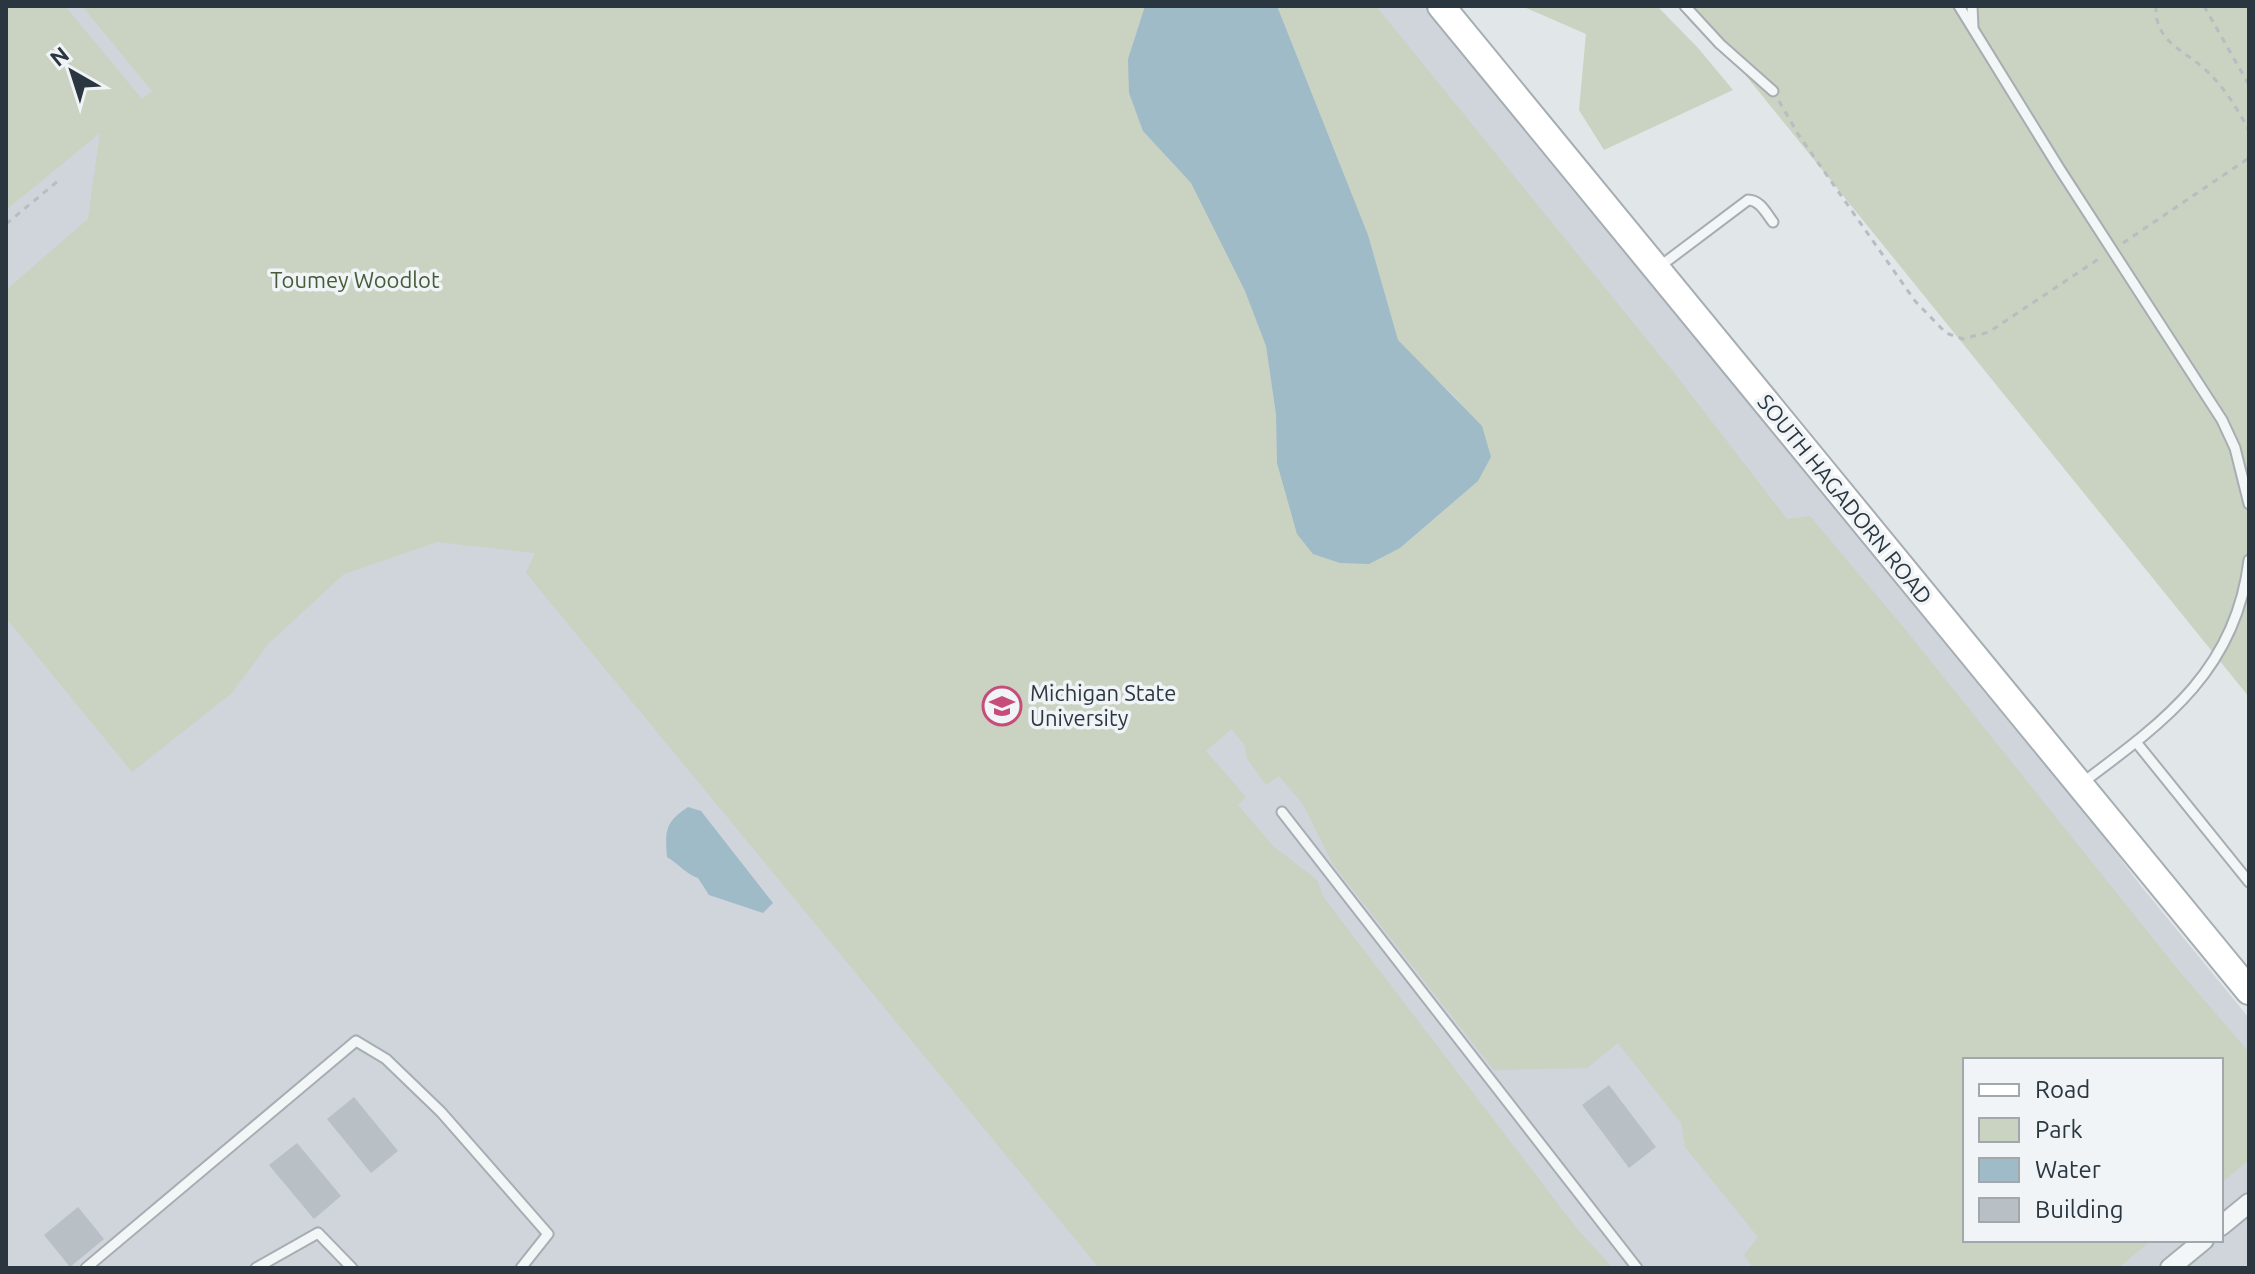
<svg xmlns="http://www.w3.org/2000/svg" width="2255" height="1274" font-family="Ubuntu,sans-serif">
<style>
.built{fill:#cfd5db;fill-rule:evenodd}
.green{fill:#cad2c2}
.water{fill:#9ebbc7}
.building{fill:#b8c0c5}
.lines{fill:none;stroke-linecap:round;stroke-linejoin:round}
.lane-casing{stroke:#a6aeb3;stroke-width:13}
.street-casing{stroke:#a6aeb3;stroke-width:22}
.secondary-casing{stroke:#a6aeb3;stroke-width:30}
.path{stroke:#b7bdc0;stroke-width:3;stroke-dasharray:6 6;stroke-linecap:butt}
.lane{stroke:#f3f6f7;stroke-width:9}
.street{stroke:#f3f6f7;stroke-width:18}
.secondary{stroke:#fff;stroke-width:26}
.labels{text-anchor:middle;stroke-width:7;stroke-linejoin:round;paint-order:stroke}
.park-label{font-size:22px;fill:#465b38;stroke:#f0f4f6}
.street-label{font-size:22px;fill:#2a3740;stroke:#f0f4f6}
.poi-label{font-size:22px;fill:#2a3740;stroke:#f0f4f6;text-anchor:start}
</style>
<rect width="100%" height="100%" fill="#e1e6e9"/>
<path class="built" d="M6 6H1427L2073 796 2141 886 2249 1018V1268H6ZM1965 1060H2221V1240H1965Z"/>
<g class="green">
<path d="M6 6H65L142 99 152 91 82 6H1145L1128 59 1167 158 1191 183 1245 291 1266 346 1276 414 1277 463 1400 548 1478 481 1491 457 1457 398 1431 375 1398 340 1368 235 1277 6H1376L1679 379 1787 519 1810 516 1909 634 2180 972 2249 1052V1160L2221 1183V1060H1965V1240H2152L2118 1268H1753L1744 1255 1758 1237 1685 1147 1681 1123 1618 1043 1587 1068 1494 1070 1332 863 1303 804 1279 776 1266 785 1247 759 1245 746 1232 729 1206 751 1246 797 1238 805 1273 846 1317 880 1324 898 1578 1230 1613 1268H1099L526 573 535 553 437 542 344 574 269 643 232 693 132 772 6 618V290L88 219 100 133 6 210Z"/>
<path d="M1522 6H1657L1698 48 1733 90 1604 150 1579 110 1586 34Z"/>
<path d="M1685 6H2249V697L1709 30Z"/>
</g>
<g class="water">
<path d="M1145 6H1277L1368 235 1398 340 1482 426 1491 457 1478 481 1400 548 1369 564 1340 563 1313 554 1297 534 1277 463 1276 414 1266 346 1245 291 1191 183 1143 131 1129 93 1128 59Z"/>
<path d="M688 807 701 811 773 903 763 913 709 895 698 878C686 874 679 864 667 857 665 831 665 822 688 807Z"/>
</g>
<g class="building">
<path d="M1609 1085 1656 1147 1629 1168 1582 1105Z"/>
<path d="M354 1097 398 1151 371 1173 327 1119Z"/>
<path d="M297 1143 341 1196 314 1219 269 1165Z"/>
<path d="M78 1207 104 1239 70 1267 44 1235Z"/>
</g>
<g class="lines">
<g class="lane-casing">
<g id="lane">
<path d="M1685 6 1720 44 1773 91"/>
<path d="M1959 6 2059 168 2222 420 2235 448 2249 504"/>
<path d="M1972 6 1973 27"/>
<path d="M1659 267 1748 200C1760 200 1766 213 1773 222"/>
<path d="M2136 742 2249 882"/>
<path d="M2082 783C2164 722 2236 670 2249 560"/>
<path d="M1282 812 1637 1268"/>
<path d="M86 1268 356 1041 386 1059 441 1112 548 1234 521 1268"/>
<path d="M256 1268 318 1233 352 1268"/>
</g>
</g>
<g class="street-casing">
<g id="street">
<path d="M2221 1226 2249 1203"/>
<path d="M2170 1268 2204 1240"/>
</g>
</g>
<g class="secondary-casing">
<path id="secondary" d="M1441 6 2249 991"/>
</g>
<g class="path">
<path d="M2156 6C2154 43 2187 51 2209 73 2225 89 2239 111 2249 131"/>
<path d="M2204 6 2249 85"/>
<path d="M1779 101 1798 134 1915 301 1946 333 1963 339 1989 332 2100 258"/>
<path d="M6 224 58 181"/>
<path d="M2123 243 2249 158"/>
</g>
<use href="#lane" class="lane"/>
<use href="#street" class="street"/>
<use href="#secondary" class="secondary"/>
</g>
<defs>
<g id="university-ring" transform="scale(2)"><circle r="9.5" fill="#f0f4f6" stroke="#c74d79" stroke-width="1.5"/><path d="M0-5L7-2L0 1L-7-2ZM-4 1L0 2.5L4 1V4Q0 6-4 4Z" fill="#c74d79"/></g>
</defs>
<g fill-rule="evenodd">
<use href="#university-ring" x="1002" y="706"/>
</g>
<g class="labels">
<g class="park-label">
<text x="355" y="288">Toumey Woodlot</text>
</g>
<g class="street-label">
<text transform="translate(1845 499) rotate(51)" y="8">SOUTH HAGADORN ROAD</text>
</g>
<g class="poi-label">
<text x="1030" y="701">Michigan State<tspan x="1030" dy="25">University</tspan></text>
</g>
</g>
<rect width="2255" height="1274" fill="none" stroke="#2a3740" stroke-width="16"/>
<rect x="1963" y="1058" width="260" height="184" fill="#f0f4f6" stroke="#a1a8ad" stroke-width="2"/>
<rect x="1979" y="1084" width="40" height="12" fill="#ffffff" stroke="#a1a8ad" stroke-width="2"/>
<text x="2035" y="1098" font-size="24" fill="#2a3740">Road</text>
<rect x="1979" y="1118" width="40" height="24" fill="#cad2c2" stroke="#a1a8ad" stroke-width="2"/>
<text x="2035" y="1138" font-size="24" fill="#2a3740">Park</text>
<rect x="1979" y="1158" width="40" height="24" fill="#9ebbc7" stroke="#a1a8ad" stroke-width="2"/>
<text x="2035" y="1178" font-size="24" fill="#2a3740">Water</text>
<rect x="1979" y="1198" width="40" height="24" fill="#b8c0c5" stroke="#a1a8ad" stroke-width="2"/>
<text x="2035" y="1218" font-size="24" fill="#2a3740">Building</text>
<g transform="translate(72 72) rotate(321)" stroke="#f0f4f6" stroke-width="6" paint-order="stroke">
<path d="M0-6L14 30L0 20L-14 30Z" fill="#2a3740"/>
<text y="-12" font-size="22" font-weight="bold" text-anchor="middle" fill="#2a3740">N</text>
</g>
</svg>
